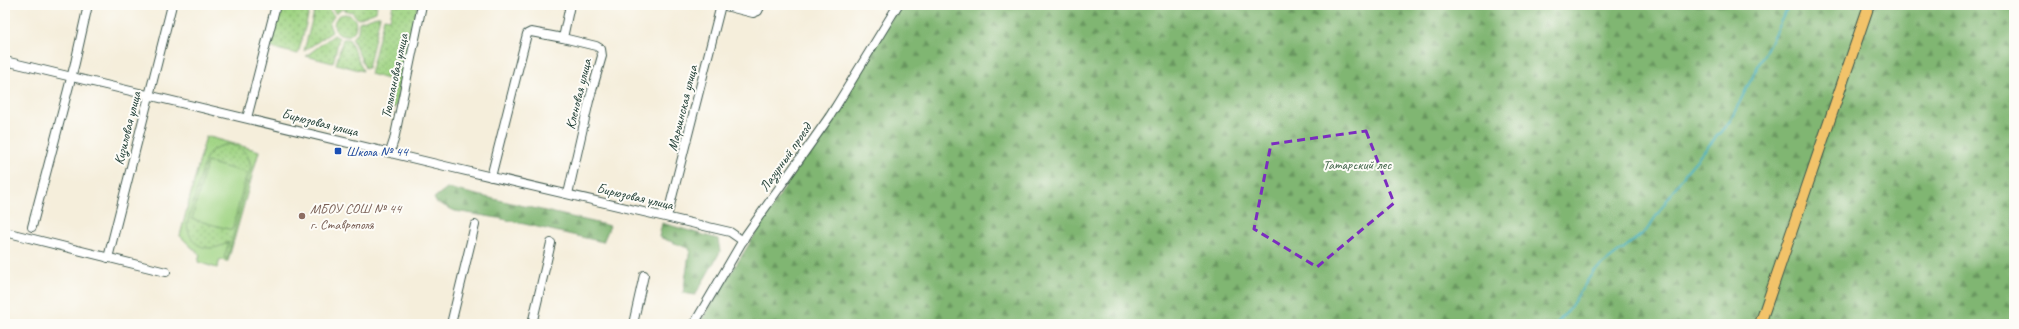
<svg xmlns="http://www.w3.org/2000/svg" width="2019" height="329" font-family="Caveat,sans-serif">
<style>
.grass{fill:url(#grass-dots);stroke:#60885c}
.forest{fill:url(#forest-firs);stroke:#507a53}
.green{fill:#a0d484;stroke:#60885c;fill-rule:evenodd}
.lines{fill:none;stroke-linecap:round;stroke-linejoin:round}
.stream{stroke:#3eadbb;stroke-width:2}
.minor-casing{stroke:#3f584d;stroke-width:10}
.major-casing{stroke:#3f584d;stroke-width:12}
.minor{stroke:#fff;stroke-width:8}
.major{stroke:#f2c36a;stroke-width:10}
.marked{fill:none;stroke:#7b2cbf;stroke-width:3;stroke-dasharray:8 5;stroke-linejoin:round}
.transit-dot{fill:#1a4fb4;stroke:#fdfcf7;stroke-width:1.5}
.education-dot{fill:#8d6e63;stroke:#fdfcf7;stroke-width:1.5}
.labels{text-anchor:middle;stroke-width:4;stroke-linejoin:round;paint-order:stroke}
.street-label{font-size:14px;fill:#1f3d34;stroke:#fdfcf7}
.transit-label{font-size:14px;fill:#164399;stroke:#fdfcf7;text-anchor:start}
.park-label{font-size:14px;fill:#3f6348;stroke:#fdfcf7}
.education-label{font-size:14px;fill:#785e54;stroke:#fdfcf7;text-anchor:start}
</style>
<defs>
<pattern id="grass-dots" width="8" height="8" patternUnits="userSpaceOnUse"><rect width="8" height="8" fill="#a0d484"/><path d="M2 2h.1M6 6h.1" fill="none" stroke="#82ad6d" stroke-width="1.8" stroke-linecap="round"/></pattern>
<pattern id="forest-firs" width="22" height="20" patternUnits="userSpaceOnUse"><rect width="22" height="20" fill="#80b672"/><path d="M5 1l3.5 6h-7zM16 11l3.5 6h-7z" fill="#68955e"/></pattern>
</defs>
<rect width="100%" height="100%" fill="#fdfcf7"/>
<filter id="ink" filterUnits="userSpaceOnUse"><feTurbulence type="fractalNoise" baseFrequency=".025" numOctaves="2"/><feDisplacementMap in="SourceGraphic" scale="8" xChannelSelector="R" yChannelSelector="G"/><feConvolveMatrix kernelMatrix="1 2 1 2 8 2 1 2 1" color-interpolation-filters="sRGB"/></filter>
<filter id="wash" filterUnits="userSpaceOnUse"><feTurbulence type="fractalNoise" baseFrequency=".012" numOctaves="4" result="noise"/><feDisplacementMap in="SourceGraphic" scale="16" xChannelSelector="R" yChannelSelector="G"/><feGaussianBlur stdDeviation="0.9" result="paint"/><feColorMatrix in="noise" values="0 0 0 0 0 0 0 0 0 0 0 0 0 0 0 0 0 1.4 0 .05"/><feComposite in="paint" operator="in"/></filter>
<g filter="url(#wash)">
<rect width="100%" height="100%" fill="#f5eedb"/>
<g class="grass">
<path d="M280 5H311L298 54 268 47Z"/>
<path d="M316 5H325L334 16 329 24 332 32 304 51Z"/>
<path d="M329 5H377L376 12 358 19 351 11 350 12 342 9 336 14Z"/>
<path d="M393 5H418L396 106 393 109 390 105 395 85 394 81 370 74 384 18 390 19Z"/>
<circle cx="345" cy="25" r="11"/>
<path d="M377 16H380L368 68H365L352 38 358 32 359 22Z"/>
<path d="M334 35 339 38 333 63 306 56Z"/>
<path d="M343 39H349L363 71 336 64Z"/>
<path d="M206 136 259 151 228 261 220 260 217 268 198 262 200 255 180 236Z"/>
</g>
<g class="forest">
<path d="M899 5H2014V324H699Z"/>
<path d="M447 188 610 226 603 242 498 218 455 211 436 202 434 198Z"/>
<path d="M662 223 718 239 720 252 695 295 683 293 690 249 659 237Z"/>
</g>
<g class="green">
<path d="M206 136 259 151 228 261 220 260 217 268 198 262 200 255 180 236ZM227 144C241 146 249 153 251 167L227 259 224 258 229 242C209 254 190 248 187 224L206 158 213 149Z"/>
<path d="M207 162 247 173 232 230 192 219Z"/>
</g>
<g class="lines">
<path class="stream" d="M1556 324 1567 312 1593 272 1646 231 1686 172 1730 121 1789 5"/>
</g>
</g>
<g filter="url(#ink)">
<g class="lines">
<g class="minor-casing">
<g id="minor">
<path d="M721 5 753 13 758 11 761 5"/>
<path d="M5 61 449 167 730 232 743 241"/>
<path d="M247 118 276 5"/>
<path d="M390 152 394 140 422 5"/>
<path d="M491 177 527 34 531 32 563 38"/>
<path d="M568 194 589 101 602 56 601 49 596 46 563 38 570 5"/>
<path d="M667 217 721 5"/>
<path d="M32 227 75 63 88 5"/>
<path d="M5 232 166 272"/>
<path d="M108 258 172 5"/>
<path d="M451 324 475 225"/>
<path d="M532 324 551 243"/>
<path d="M633 324 644 275"/>
<path d="M694 324 746 235 830 116 898 5"/>
</g>
</g>
<g class="major-casing">
<path id="major" d="M1760 324 1869 5"/>
</g>
<use href="#minor" class="minor"/>
<use href="#major" class="major"/>
</g>
</g>
<path class="marked" d="M1366 131 1394 203 1317 267 1254 229 1271 144Z"/>
<rect class="transit-dot" x="334" y="147" width="8" height="8" rx="2"/>
<circle class="education-dot" cx="302" cy="216" r="4"/>
<g class="labels">
<g class="street-label">
<text transform="translate(394 76) rotate(-78)" y="5">Тюльпановая улица</text>
<text transform="translate(578 94) rotate(-76)" y="5">Кленовая улица</text>
<text transform="translate(682 108) rotate(-76)" y="5">Марьинская улица</text>
<text transform="translate(320 122) rotate(14)" y="5">Бирюзовая улица</text>
<text transform="translate(127 128) rotate(-76)" y="5">Кизиловая улица</text>
<text transform="translate(785 157) rotate(-55)" y="5">Лазурный проезд</text>
<text transform="translate(635 196) rotate(13)" y="5">Бирюзовая улица</text>
</g>
<g class="transit-label">
<text x="346" y="156">Школа № 44</text>
</g>
<g class="park-label">
<text x="1357" y="169">Татарский лес</text>
</g>
<g class="education-label">
<text x="310" y="213">МБОУ СОШ № 44<tspan x="310" dy="16">г. Ставрополя</tspan></text>
</g>
</g>
<rect width="2019" height="329" fill="none" stroke="#fdfcf7" stroke-width="20"/>
</svg>
